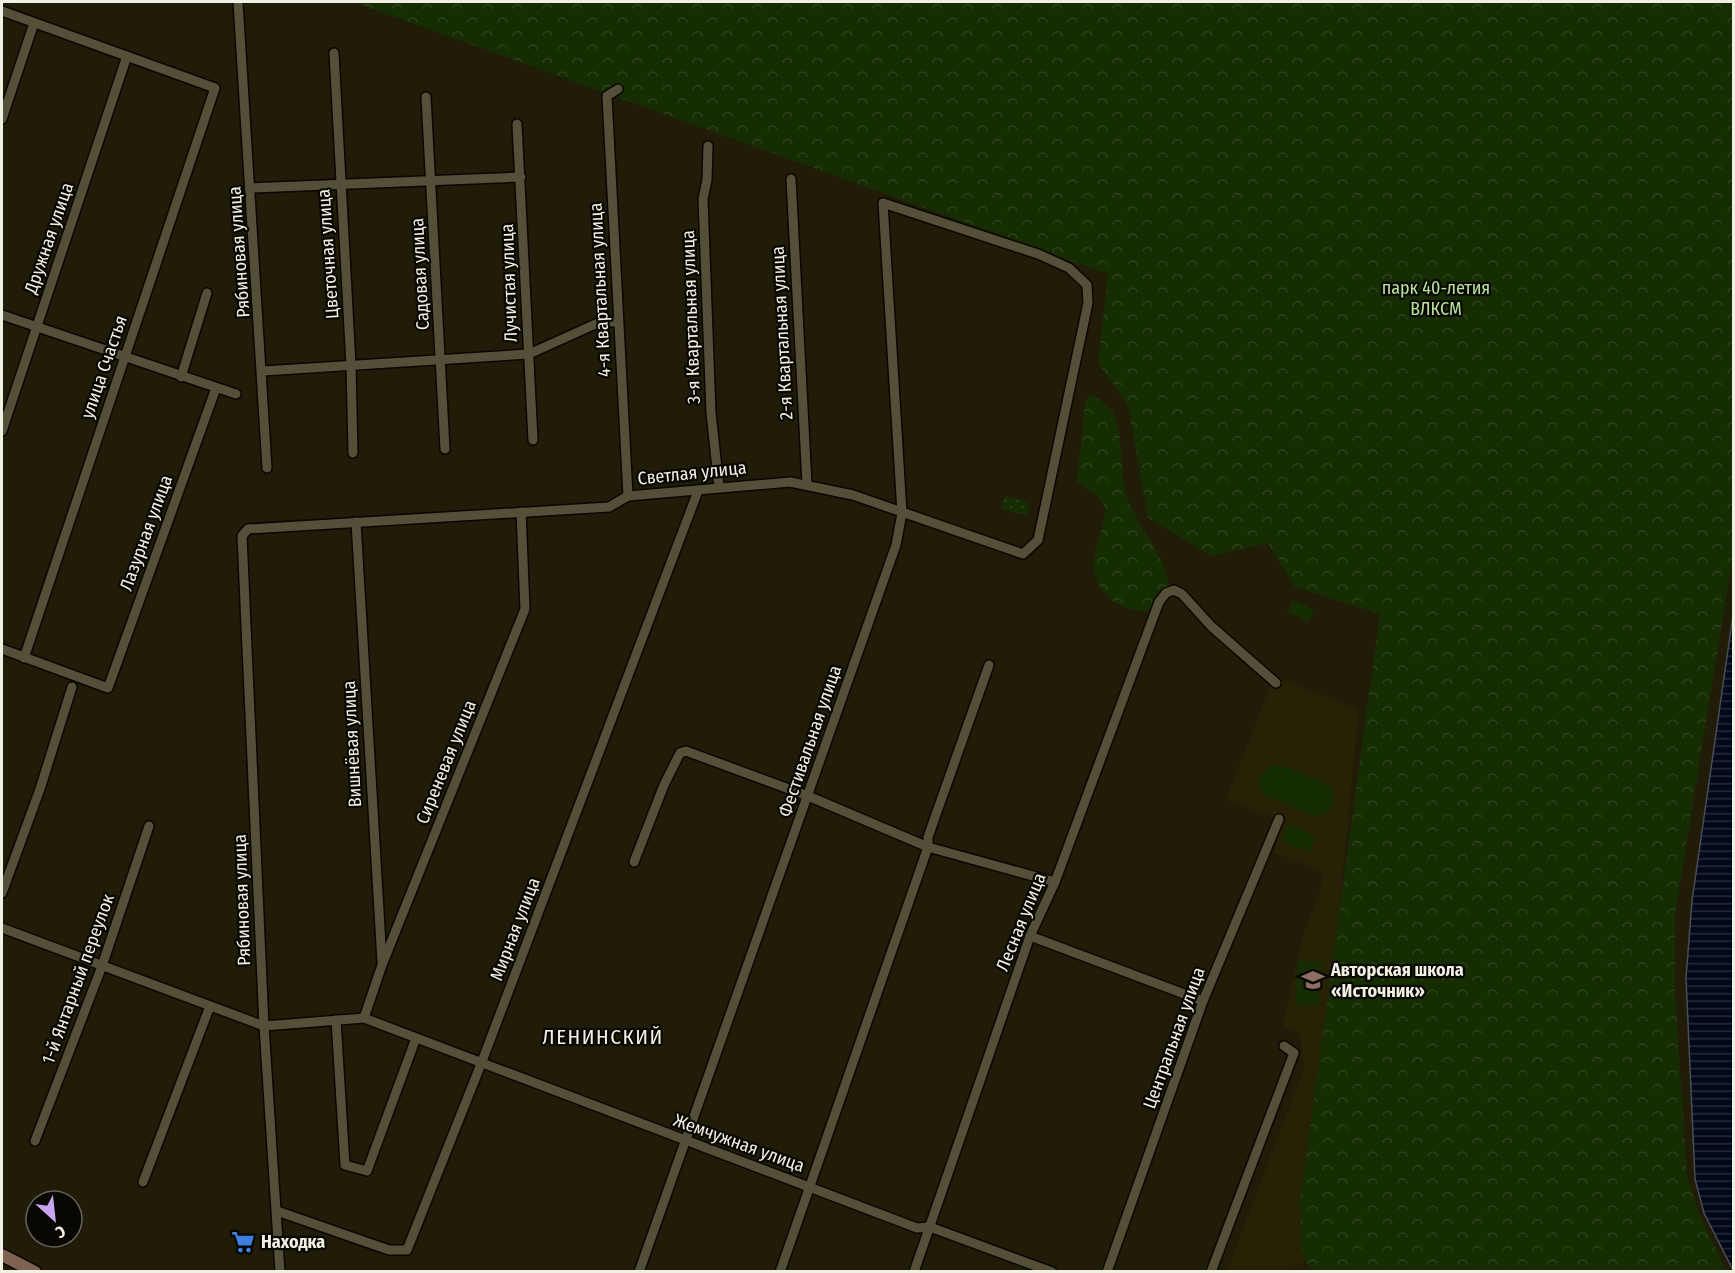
<svg xmlns="http://www.w3.org/2000/svg" width="1735" height="1273" font-family="'Fira Sans Condensed',sans-serif">
<style>
.built{fill:#272105}
.grass{fill:url(#grass-dots)}
.forest{fill:url(#forest-crowns)}
.pitch{fill:#162d03}
.water{fill:url(#water-rules);stroke:#494e56;stroke-width:1.5}
.lines{fill:none;stroke-linecap:round;stroke-linejoin:round}
.street-casing{stroke:#0a0700;stroke-width:12}
.secondary-casing{stroke:#0a0700;stroke-width:15}
.street{stroke:#544f39;stroke-width:9}
.secondary{stroke:#7e6252;stroke-width:12}
.labels{text-anchor:middle;stroke-width:4.5;stroke-linejoin:round;paint-order:stroke}
.street-label{font-size:18px;fill:#f2f0e3;stroke:#090702}
.park-label{font-size:18px;fill:#b6e39c;stroke:#090702}
.poi-label{font-size:18px;font-weight:bold;fill:#f2f0e3;stroke:#090702;text-anchor:start}
.quarter-label{font-size:21px;letter-spacing:1.5px;fill:#f2f0e3;stroke:#090702}
</style>
<defs>
<pattern id="grass-dots" width="8" height="8" patternUnits="userSpaceOnUse" patternTransform="scale(1.5)"><rect width="8" height="8" fill="#162d03"/><path d="M2 2h.1M6 6h.1" fill="none" stroke="#2d421b" stroke-width="1.8" stroke-linecap="round"/></pattern>
<pattern id="forest-crowns" width="20" height="18" patternUnits="userSpaceOnUse" patternTransform="scale(1.5)"><rect width="20" height="18" fill="#162d03"/><path d="M2 6a3 3 0 1 1 6 0M12 15a3 3 0 1 1 6 0" fill="none" stroke="#2d421b"/></pattern>
<pattern id="water-rules" width="6" height="5" patternUnits="userSpaceOnUse" patternTransform="scale(1.5)"><rect width="6" height="5" fill="#000819"/><path d="M0 2.5h6" fill="none" stroke="#262c3a"/></pattern>
</defs>
<rect width="100%" height="100%" fill="#211c08"/>
<path class="built" d="M1274 676 1359 710 1304 1263 1284 1271H1227L1304 1068 1300 1033 1282 1026 1304 933 1320 891 1322 871 1273 853 1282 828 1277 818 1226 800Z"/>
<path class="grass" d="M1005 496 1030 503 1027 515 1001 509Z"/>
<g class="forest">
<path d="M353 2H1733V555L1675 914V992L1687 1176 1699 1214 1726 1271 1315 1272 1302 1257 1300 1200 1380 614 1295 587 1268 543 1212 556 1148 518 1128 405 1098 363 1108 274Z"/>
<path d="M1090 395C1132 408 1116 465 1127 497 1135 520 1168 562 1168 583 1169 595 1157 606 1148 611 1114 611 1088 588 1095 552 1097 538 1108 520 1104 506 1102 496 1085 489 1077 482L1085 401Z"/>
</g>
<g class="pitch">
<path d="M1293 600 1314 609 1309 622 1287 612Z"/>
<path d="M1272 765C1282 764 1325 780 1331 788 1337 796 1334 804 1329 811L1318 816 1312 815 1263 794 1259 785 1260 775Z"/>
<path d="M1288 824 1316 836 1309 852 1281 841Z"/>
<path d="M1298 960 1322 962 1318 1006 1295 1004Z"/>
</g>
<path class="water" d="M1733 615 1734 1270H1733L1704 1213 1695 1179 1686 978 1692 901Z"/>
<g class="lines">
<g class="street-casing">
<g id="street">
<path d="M238 2 267 468"/>
<path d="M2 11 215 88 24 658"/>
<path d="M334 53 351 365 353 453"/>
<path d="M618 89 607 96 628 496"/>
<path d="M426 97 445 449"/>
<path d="M2 119 34 23"/>
<path d="M517 124 533 440"/>
<path d="M708 146 707 180 703 199 711 413 719 487"/>
<path d="M791 179 807 484"/>
<path d="M251 188 521 177"/>
<path d="M2 315 236 394"/>
<path d="M263 371 529 354 600 322H617"/>
<path d="M181 377 207 293"/>
<path d="M2 431 127 56"/>
<path d="M356 522 382 962"/>
<path d="M2 649 108 688 216 388"/>
<path d="M634 862 664 785 680 753 686 751 808 796 928 847 1055 882"/>
<path d="M2 893 40 789 72 687"/>
<path d="M2 928 264 1026 364 1018 917 1228 930 1227 1052 1272"/>
<path d="M1030 936 1203 1001"/>
<path d="M364 1018 382 965 525 609 521 512"/>
<path d="M336 1020 345 1165 367 1171 416 1038"/>
<path d="M35 1141 102 966 149 826"/>
<path d="M143 1182 210 1006"/>
<path d="M277 1211 389 1250H407L481 1064 698 491"/>
<path d="M280 1272 264 1026 242 536 248 529 609 507 628 496 790 482 853 495 1023 554 1038 540 1088 303 1087 285 1069 268 1038 254 883 203 902 513 896 545 639 1272"/>
<path d="M780 1272 928 847V837L989 665"/>
<path d="M914 1272 1030 936 1055 882 1159 602 1166 593 1174 590 1182 594 1211 626 1276 683"/>
<path d="M1107 1272 1203 1001 1279 819"/>
<path d="M1211 1272 1294 1053 1284 1046"/>
</g>
</g>
<g class="secondary-casing">
<path id="secondary" d="M2 1255 35 1272"/>
</g>
<use href="#street" class="street"/>
<use href="#secondary" class="secondary"/>
</g>
<defs>
<g id="school-bare" transform="scale(1.8)"><path d="M0-5L7-2L0 1L-7-2ZM-4 1L0 2.5L4 1V4Q0 6-4 4Z" fill="#8d6e63" stroke="#090702" stroke-width="2.5" paint-order="stroke"/></g>
<g id="supermarket-bare" transform="scale(1.8)"><path d="M-6-5.5h2.5l.6 2H6L4.5 2H-2.5L-4.4-4H-6ZM-1.5 3.2a1.3 1.3 0 1 0 .1 0ZM3 3.2a1.3 1.3 0 1 0 .1 0Z" fill="#3f7fe0" stroke="#090702" stroke-width="2.5" paint-order="stroke"/></g>
</defs>
<g fill-rule="evenodd">
<use href="#school-bare" x="1313" y="980"/>
<use href="#supermarket-bare" x="243" y="1242"/>
</g>
<g class="labels">
<g class="street-label">
<text transform="translate(49 238) rotate(-71)" y="6">Дружная улица</text>
<text transform="translate(239 252) rotate(-94)" y="6">Рябиновая улица</text>
<text transform="translate(328 254) rotate(-94)" y="6">Цветочная улица</text>
<text transform="translate(420 274) rotate(-93)" y="6">Садовая улица</text>
<text transform="translate(509 283) rotate(-92)" y="6">Лучистая улица</text>
<text transform="translate(600 290) rotate(-93)" y="6">4-я Квартальная улица</text>
<text transform="translate(691 317) rotate(-92)" y="6">3-я Квартальная улица</text>
<text transform="translate(782 333) rotate(-93)" y="6">2-я Квартальная улица</text>
<text transform="translate(104 367) rotate(-71)" y="6">улица Счастья</text>
<text transform="translate(692 473) rotate(-6)" y="6">Светлая улица</text>
<text transform="translate(146 533) rotate(-70)" y="6">Лазурная улица</text>
<text transform="translate(810 741) rotate(-71)" y="6">Фестивальная улица</text>
<text transform="translate(352 744) rotate(-93)" y="6">Вишнёвая улица</text>
<text transform="translate(446 762) rotate(-68)" y="6">Сиреневая улица</text>
<text transform="translate(242 900) rotate(-92)" y="6">Рябиновая улица</text>
<text transform="translate(1021 922) rotate(-68)" y="6">Лесная улица</text>
<text transform="translate(515 929) rotate(-69)" y="6">Мирная улица</text>
<text transform="translate(78 979) rotate(-70)" y="6">1-й Янтарный переулок</text>
<text transform="translate(1174 1038) rotate(-70)" y="6">Центральная улица</text>
<text transform="translate(739 1143) rotate(20)" y="6">Жемчужная улица</text>
</g>
<g class="park-label">
<text x="1436" y="294">парк 40-летия<tspan x="1436" dy="21">ВЛКСМ</tspan></text>
</g>
<g class="poi-label">
<text x="1331" y="976">Авторская школа<tspan x="1331" dy="21">«Источник»</tspan></text>
<text x="261" y="1248">Находка</text>
</g>
<g class="quarter-label">
<text x="603" y="1044">ЛЕНИНСКИЙ</text>
</g>
</g>
<rect width="1735" height="1273" fill="none" stroke="#f2f0e3" stroke-width="6"/>
<g transform="translate(54 1219) rotate(153)"><circle r="28" fill="#090702" stroke="#66645c" stroke-width="1.5"/>
<path d="M0-4.5L10 22L0 15L-10 22Z" fill="#c8a6ef"/>
<text y="-9" font-size="16" font-weight="bold" text-anchor="middle" fill="#f2f0e3">С</text>
</g>
</svg>
